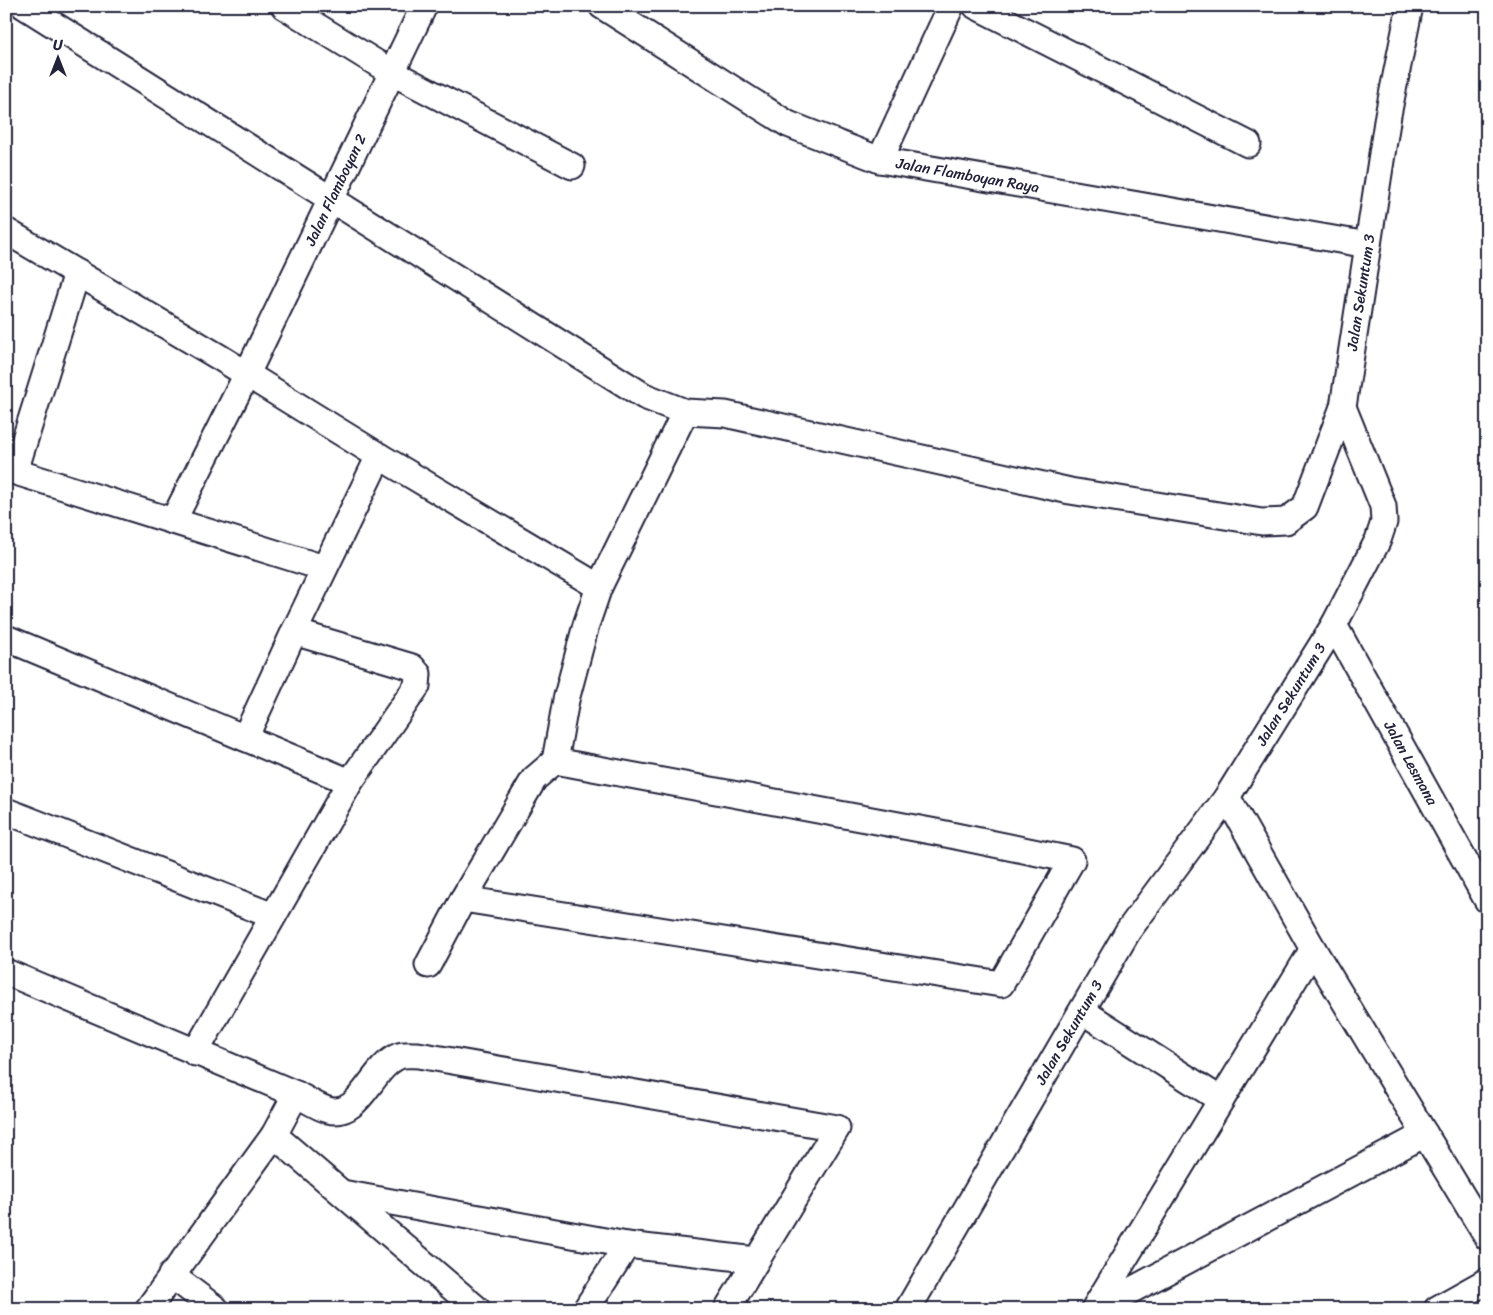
<svg xmlns="http://www.w3.org/2000/svg" width="1493" height="1315" font-family="Sriracha,sans-serif">
<style>
.lines{fill:none;stroke-linecap:round;stroke-linejoin:round}
.street-casing{stroke:#22223b;stroke-width:29}
.street{stroke:#fff;stroke-width:25}
.labels{text-anchor:middle;stroke-width:4;stroke-linejoin:round;paint-order:stroke}
.street-label{font-size:15px;fill:#22223b;stroke:#fff}
</style>
<rect width="100%" height="100%" fill="#fff"/>
<filter id="ink" filterUnits="userSpaceOnUse"><feTurbulence type="fractalNoise" baseFrequency=".02" numOctaves="2"/><feDisplacementMap in="SourceGraphic" scale="10" xChannelSelector="R" yChannelSelector="G"/><feConvolveMatrix kernelMatrix="1 2 1 2 8 2 1 2 1" color-interpolation-filters="sRGB"/></filter>
<g filter="url(#ink)">
<g class="lines">
<g class="street-casing">
<g id="street">
<path d="M24 6 644 396 685 412 725 414 1070 491 1262 522 1286 521 1305 507 1343 407"/>
<path d="M284 6 391 72 572 166"/>
<path id="s1" d="M602 6 788 124 880 160 1368 245"/>
<path d="M976 6 1248 144"/>
<path d="M880 160 951 6"/>
<path d="M6 231 219 357 379 456 599 587"/>
<path d="M6 469 324 568"/>
<path d="M15 471 77 273"/>
<path id="s2" d="M173 521 247 374 424 6"/>
<path id="s3" d="M1334 625 1487 900"/>
<path d="M6 638 350 782"/>
<path d="M245 738 294 632 379 456"/>
<path d="M555 761 566 700 586 625 599 587 685 412"/>
<path d="M1227 797 1313 949 1487 1237"/>
<path d="M6 811 273 916"/>
<path d="M428 965 463 899 534 779 555 761 936 832 1072 860 1001 984 463 899"/>
<path d="M6 972 296 1094"/>
<path d="M1082 1011 1221 1100"/>
<path d="M195 1053 350 782 417 686 418 674 412 667 294 632"/>
<path d="M274 1135 477 1309"/>
<path d="M342 1193 627 1245 756 1260"/>
<path d="M171 1275 216 1309"/>
<path d="M148 1309 274 1135 296 1094C306 1099 317 1107 328 1110 360 1119 371 1067 399 1056 404 1054 412 1055 418 1055L837 1128 727 1309"/>
<path d="M586 1309 627 1245"/>
<path id="s4" d="M908 1309 1128 931 1227 797 1334 625 1378 540 1384 522 1383 506 1343 407 1388 115 1410 6"/>
<path d="M1094 1309 1313 949"/>
<path d="M1096 1309 1425 1134"/>
<path d="M1437 1309 1487 1281"/>
</g>
</g>
<use href="#street" class="street"/>
</g>
</g>
<g class="labels">
<g class="street-label">
<text dy="5" stroke="none"><textPath href="#s1" startOffset="408">Jalan Flamboyan Raya</textPath></text>
<text dy="5" stroke="none"><textPath href="#s2" startOffset="369">Jalan Flamboyan 2</textPath></text>
<text dy="5" stroke="none"><textPath href="#s4" startOffset="1160">Jalan Sekuntum 3</textPath></text>
<text dy="5" stroke="none"><textPath href="#s4" startOffset="725">Jalan Sekuntum 3</textPath></text>
<text dy="5" stroke="none"><textPath href="#s3" startOffset="158">Jalan Lesmana</textPath></text>
<text dy="5" stroke="none"><textPath href="#s4" startOffset="320">Jalan Sekuntum 3</textPath></text>
</g>
</g>
<rect width="1493" height="1315" fill="none" stroke="#fff" stroke-width="25"/>
<rect x="12" y="12" width="1468" height="1290" fill="none" stroke="#22223b" stroke-width="2" filter="url(#ink)"/>
<g transform="translate(58 58)" stroke="#ffffff" stroke-width="4" paint-order="stroke">
<path d="M0-4L9 19L0 12L-9 19Z" fill="#22223b"/>
<text y="-8" font-size="14" font-weight="bold" text-anchor="middle" fill="#22223b">U</text>
</g>
</svg>
